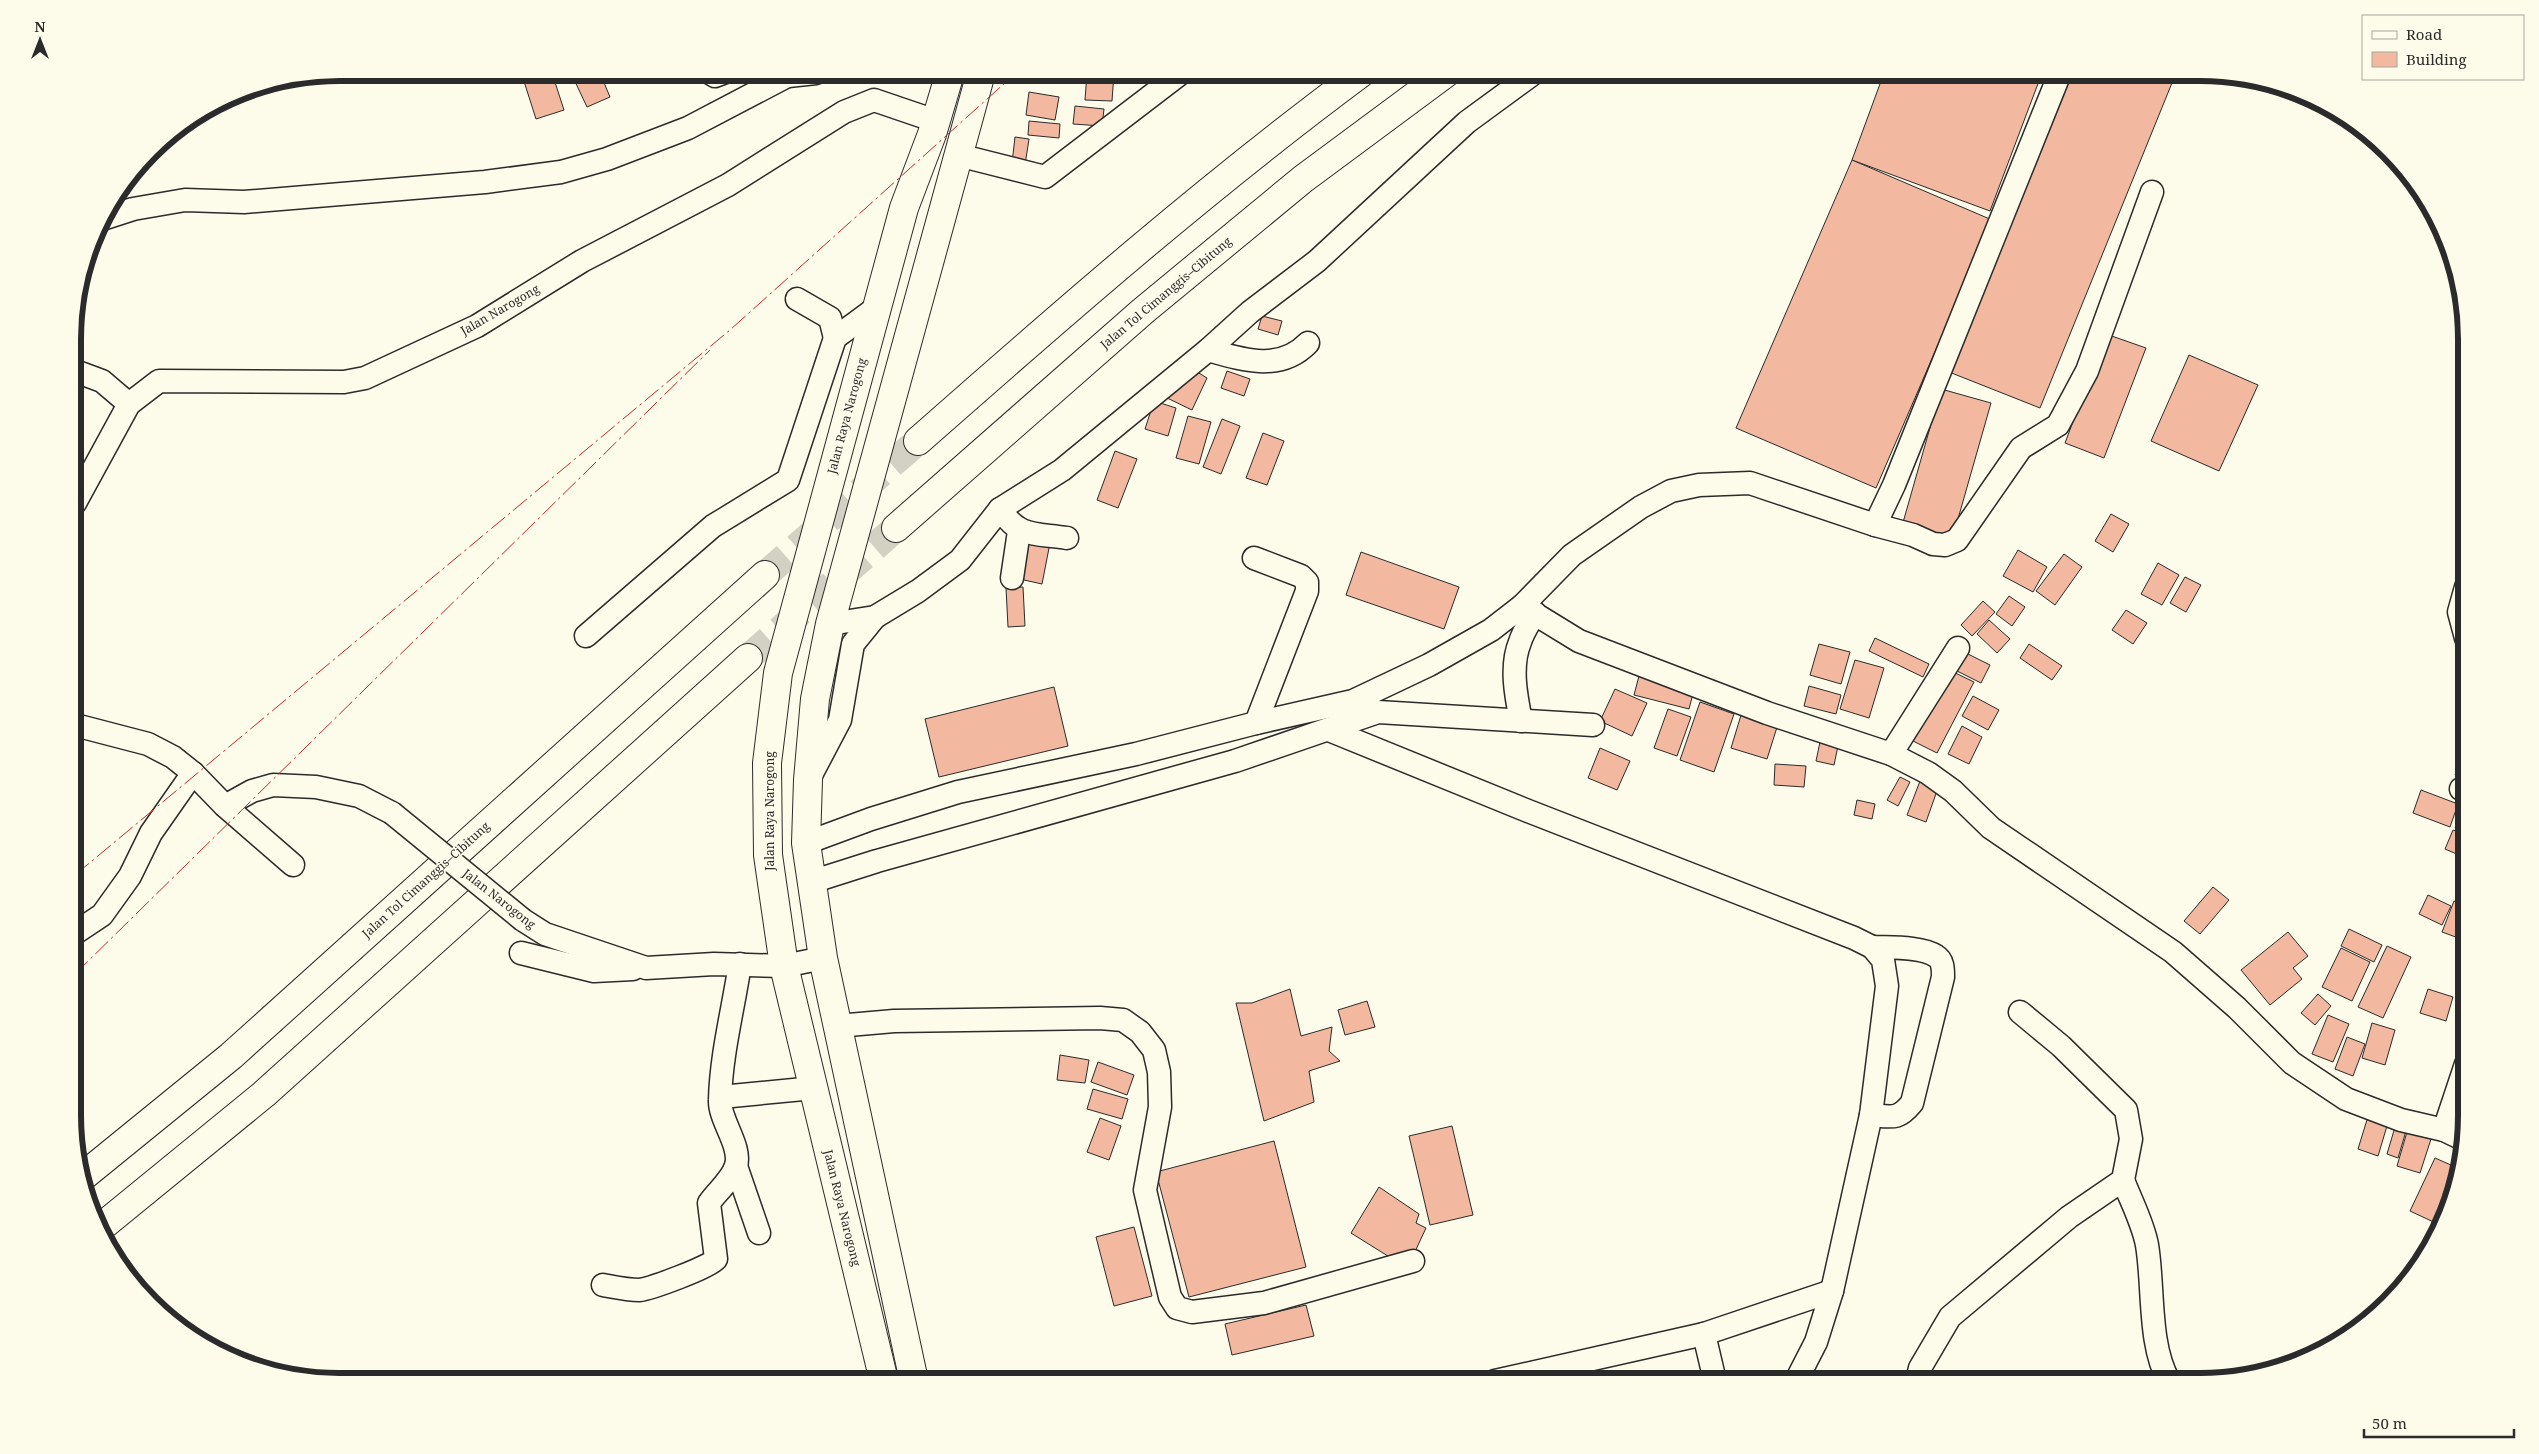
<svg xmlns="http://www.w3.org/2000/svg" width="2539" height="1454" font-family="'Noto Serif',serif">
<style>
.building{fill:#f2b8a0;stroke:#2b2b2b}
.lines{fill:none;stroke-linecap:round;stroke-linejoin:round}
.highway-tunnel{stroke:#d3d1c4;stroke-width:28;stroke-dasharray:28 14;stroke-linecap:butt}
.minor-casing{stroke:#2b2b2b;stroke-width:25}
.major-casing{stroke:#2b2b2b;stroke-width:30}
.highway-casing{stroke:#2b2b2b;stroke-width:30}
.minor{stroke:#fdfbea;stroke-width:22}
.major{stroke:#fdfbea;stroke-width:28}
.highway{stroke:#fdfbea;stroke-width:28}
.minor-bridge-casing{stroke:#2b2b2b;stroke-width:25;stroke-linecap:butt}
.minor-bridge{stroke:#fdfbea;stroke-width:22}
.power{stroke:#c62828;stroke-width:1;stroke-dasharray:18 4 2.5 4;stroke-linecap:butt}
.labels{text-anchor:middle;stroke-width:4;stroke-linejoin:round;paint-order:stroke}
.street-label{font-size:12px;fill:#2b2b2b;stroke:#fdfbea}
.rim{fill:none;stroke:#2b2b2b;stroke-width:6}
</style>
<rect width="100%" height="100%" fill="#fdfbea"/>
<g class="building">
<path d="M531 73H552L564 110 536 119 522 75Z"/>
<path d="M571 73H600L610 97 587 107Z"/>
<path d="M605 73H631L610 83Z"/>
<path d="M1087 73H1114L1112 101 1085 100Z"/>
<path d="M1884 73H2042L1990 211 1852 160Z"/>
<path d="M2070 73H2176L2040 408 1949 372Z"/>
<path d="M1029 92 1059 97 1055 120 1026 115Z"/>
<path d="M1075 106 1104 109 1102 126 1073 124Z"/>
<path d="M1029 121 1060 124 1059 138 1028 135Z"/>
<path d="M1015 137 1029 139 1025 165 1012 163Z"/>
<path d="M1852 160 1992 220 1876 488 1736 428Z"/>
<path d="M1262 316 1282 321 1278 335 1258 329Z"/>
<path d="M2106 334 2146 348 2104 458 2065 443Z"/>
<path d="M2189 355 2258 385 2219 471 2151 441Z"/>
<path d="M1194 370 1207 378 1192 410 1165 397Z"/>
<path d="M1227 371 1250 379 1244 396 1221 388Z"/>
<path d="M1941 389 1991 403 1952 540 1902 526Z"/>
<path d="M1154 401 1176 408 1168 436 1145 429Z"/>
<path d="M1188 416 1211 422 1199 464 1176 458Z"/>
<path d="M1222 419 1240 426 1221 474 1203 467Z"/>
<path d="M1263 433 1284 441 1267 485 1246 478Z"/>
<path d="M1115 451 1137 459 1118 508 1097 500Z"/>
<path d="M2111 514 2129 524 2113 552 2095 541Z"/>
<path d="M1023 537 1050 543 1042 584 1015 578Z"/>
<path d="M2018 550 2047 567 2033 592 2003 576Z"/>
<path d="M1361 552 1459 587 1444 629 1346 595Z"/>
<path d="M2064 554 2082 567 2055 605 2036 591Z"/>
<path d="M2158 563 2179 575 2162 605 2141 594Z"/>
<path d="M2185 577 2201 585 2186 612 2170 603Z"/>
<path d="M1023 587 1025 626 1008 627 1006 588Z"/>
<path d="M2009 596 2025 607 2012 626 1996 614Z"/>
<path d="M1983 601 1995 612 1972 636 1961 625Z"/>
<path d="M2126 610 2147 623 2133 644 2112 630Z"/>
<path d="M1989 620 2010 639 1997 653 1977 634Z"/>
<path d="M1875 638 1929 664 1923 677 1869 651Z"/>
<path d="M1819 644 1850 652 1841 684 1810 675Z"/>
<path d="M2029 644 2062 666 2052 680 2020 658Z"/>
<path d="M1964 652 1990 665 1981 683 1955 670Z"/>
<path d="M1855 660 1884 668 1869 718 1840 709Z"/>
<path d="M1947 669 1974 682 1937 753 1911 740Z"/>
<path d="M1640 672 1695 686 1689 709 1634 695Z"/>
<path d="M1809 686 1841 695 1836 714 1804 706Z"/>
<path d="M1054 687 1068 746 939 777 925 719Z"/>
<path d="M1615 689 1647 703 1632 736 1600 721Z"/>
<path d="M1973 696 1999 710 1988 730 1962 716Z"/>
<path d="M1700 702 1734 714 1714 772 1680 760Z"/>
<path d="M1668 709 1691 717 1677 756 1654 748Z"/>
<path d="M1742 712 1778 724 1767 759 1731 748Z"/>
<path d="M1962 726 1982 737 1969 764 1948 754Z"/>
<path d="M1820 742 1838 746 1834 765 1816 761Z"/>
<path d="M1600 748 1630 761 1617 790 1588 778Z"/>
<path d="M2464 752 2466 753V779L2455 775Z"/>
<path d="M1775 764 1806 766 1804 787 1774 785Z"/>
<path d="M1900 777 1910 782 1898 806 1887 800Z"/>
<path d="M1920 781 1938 788 1926 822 1907 815Z"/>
<path d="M2421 790 2458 804 2450 827 2413 813Z"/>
<path d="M1857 800 1875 804 1872 819 1854 815Z"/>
<path d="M2462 809 2466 811V832L2455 828Z"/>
<path d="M2453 830 2466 835V858L2445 849Z"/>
<path d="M2213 887 2229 900 2200 934 2184 921Z"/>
<path d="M2428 895 2451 906 2442 925 2419 914Z"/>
<path d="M2454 901 2466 905V934L2464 940 2442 932Z"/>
<path d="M2349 929 2382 945 2374 962 2341 946Z"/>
<path d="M2288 932 2308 956 2293 968 2302 979 2270 1005 2241 970Z"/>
<path d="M2387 946 2411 957 2383 1018 2358 1007Z"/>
<path d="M2341 948 2370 962 2352 1001 2322 987Z"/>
<path d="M1290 989 1301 1036 1332 1027 1329 1051 1340 1061 1309 1071 1314 1102 1264 1121 1236 1003H1252Z"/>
<path d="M2428 989 2453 997 2446 1021 2420 1013Z"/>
<path d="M2318 994 2331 1006 2315 1025 2301 1013Z"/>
<path d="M1367 1001 1375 1027 1345 1035 1338 1010Z"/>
<path d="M2328 1015 2349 1024 2333 1062 2312 1054Z"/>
<path d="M2372 1023 2395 1030 2385 1065 2362 1058Z"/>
<path d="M2347 1037 2365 1044 2353 1076 2335 1069Z"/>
<path d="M1060 1055 1089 1060 1085 1083 1057 1080Z"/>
<path d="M1098 1062 1134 1075 1127 1095 1091 1082Z"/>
<path d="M1093 1089 1128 1099 1122 1119 1087 1109Z"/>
<path d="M2370 1110 2390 1116 2378 1156 2358 1149Z"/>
<path d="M1100 1118 1121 1126 1109 1160 1087 1152Z"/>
<path d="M1452 1126 1473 1215 1430 1225 1409 1136Z"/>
<path d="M2395 1127 2406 1131 2398 1158 2387 1154Z"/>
<path d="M2407 1132 2431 1139 2420 1173 2397 1166Z"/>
<path d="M1274 1141 1306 1267 1189 1297 1156 1172Z"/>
<path d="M2435 1158 2460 1169 2457 1184 2440 1225 2410 1211Z"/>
<path d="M1379 1187 1419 1214 1416 1223 1426 1228 1412 1258 1404 1251 1399 1263 1351 1233Z"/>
<path d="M1134 1227 1152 1296 1114 1306 1096 1237Z"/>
<path d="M1306 1305 1314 1336 1232 1355 1225 1324Z"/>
</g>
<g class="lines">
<g class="highway-tunnel">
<path d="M765 575 918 441"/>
<path d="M748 658 896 528"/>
</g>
<g class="minor-casing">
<g id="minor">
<path d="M710 73 715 76 723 73"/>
<path d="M788 76 816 73"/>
<path d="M958 155 1045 177 1181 73"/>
<path d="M102 219 133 209 185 200 244 202 485 182 561 172 607 159 688 128 793 73"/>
<path d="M797 299 830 318 835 338"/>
<path d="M1208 350C1243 360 1280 372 1308 343"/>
<path d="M75 371 102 381 129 404"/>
<path d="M75 503 129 404 159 381 344 382 365 378 477 326 582 261 728 185 844 112 874 100 921 116"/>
<path d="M1000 509C1019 538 1034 533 1067 538"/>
<path d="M1875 525 1913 535 1933 544 1945 545 1957 540 2021 448 2058 425 2087 371 2152 192"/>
<path d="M1012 578 1019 531"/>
<path d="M2466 587 2459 612 2466 638"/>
<path d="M1522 606 1579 641 1767 713 1891 754 1928 773 1953 791 1991 828 2173 952 2237 1008 2292 1063 2346 1099 2401 1120 2444 1130 2465 1140"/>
<path d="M830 624 875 617 918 591 960 560 1000 509 1062 470 1208 350 1250 312 1317 261 1467 122 1534 73"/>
<path d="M586 636 713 526 788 480 835 338 877 307"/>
<path d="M1521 721C1516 696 1510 666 1520 642 1523 632 1530 622 1535 613"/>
<path d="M1256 723 1353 701 1429 665 1491 630 1522 606 1572 555 1641 507 1671 491 1699 485 1750 483 1875 525 1894 485 2060 73"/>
<path d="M75 725 148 744 173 757 193 773 225 806 293 865"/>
<path d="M1329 730 1528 811 1854 938 1872 947 1883 960 1887 986 1871 1115 1832 1291 1816 1342 1796 1381"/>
<path d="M1891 754 1958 648"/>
<path d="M810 777 840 720 853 644 875 617"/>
<path d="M2461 789 2466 790"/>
<path d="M225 806 252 791 273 785 316 787 359 796 392 813"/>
<path d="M806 843 871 819 958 792 1136 754 1256 723 1307 591V582L1301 576 1254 558"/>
<path d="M811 882 877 861 1235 761 1378 712 1593 725"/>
<path d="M523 920 545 934 646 968 714 964 784 966 823 958"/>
<path d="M75 933 102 915 130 876 151 833 193 773"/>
<path d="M521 953 594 971 633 969"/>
<path d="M837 1026 894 1021 1100 1018 1123 1020 1140 1032 1154 1050 1159 1072 1160 1107 1145 1190 1170 1297 1177 1308 1192 1312 1264 1303 1413 1261"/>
<path d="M721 1097 814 1088"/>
<path d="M1871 1115C1893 1117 1898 1120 1912 1103L1943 977C1943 969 1943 960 1936 956 1921 946 1889 948 1872 947"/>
<path d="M2444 1130 2466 1064"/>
<path d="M736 1166 759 1233"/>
<path d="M2123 1180C2131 1201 2143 1223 2147 1245 2154 1286 2148 1345 2169 1381"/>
<path d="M603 1285C614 1287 628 1290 639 1290 650 1289 710 1267 716 1259L709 1203C717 1191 731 1181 736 1166 742 1146 719 1120 720 1100 721 1055 733 1010 740 964"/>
<path d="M1704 1334 1715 1381"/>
<path d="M1495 1381 1704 1334 1832 1291"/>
<path d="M1917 1381 1920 1368 1950 1317 2069 1217 2123 1180 2131 1139 2126 1110 2061 1046 2020 1012"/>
</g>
</g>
<g class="major-casing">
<g id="major">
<path d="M884 1381 784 966 768 855 767 763 778 673 904 208 932 134 950 73"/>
<path d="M914 1381 823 958 806 843 808 780 815 699 830 624 981 73"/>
</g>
</g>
<g class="highway-casing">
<g id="highway">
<path d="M918 441C1062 314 1206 188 1361 73"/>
<path d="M896 528 1143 311 1303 179 1446 73"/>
<path d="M81 1178 231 1056 765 575"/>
<path d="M100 1228 264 1094 748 658"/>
</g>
</g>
<use href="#minor" class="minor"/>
<use href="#major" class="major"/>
<use href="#highway" class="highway"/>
<g class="minor-bridge-casing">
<path id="minor-bridge" d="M392 813 523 920"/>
</g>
<use href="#minor-bridge" class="minor-bridge"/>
<g class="power">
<path d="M75 875 730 330 1016 73"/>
<path d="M75 974 710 350"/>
</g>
</g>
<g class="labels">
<g class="street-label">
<text transform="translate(1166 293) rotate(-40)" y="4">Jalan Tol Cimanggis–Cibitung</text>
<text transform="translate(500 310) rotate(-30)" y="4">Jalan Narogong</text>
<text transform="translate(847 416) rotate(-75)" y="4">Jalan Raya Narogong</text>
<text transform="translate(770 811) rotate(-90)" y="4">Jalan Raya Narogong</text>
<text transform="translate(426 880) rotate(-42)" y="4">Jalan Tol Cimanggis–Cibitung</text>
<text transform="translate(499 899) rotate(38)" y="4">Jalan Narogong</text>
<text transform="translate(842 1208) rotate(76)" y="4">Jalan Raya Narogong</text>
</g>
</g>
<path d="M0 0H2539V1454H0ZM339 81H2200A258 258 0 0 1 2458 339V1115A258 258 0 0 1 2200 1373H339A258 258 0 0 1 81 1115V339A258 258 0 0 1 339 81Z" fill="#fdfbea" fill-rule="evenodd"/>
<path class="rim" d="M339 81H2200A258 258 0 0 1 2458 339V1115A258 258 0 0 1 2200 1373H339A258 258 0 0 1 81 1115V339A258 258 0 0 1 339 81Z"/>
<rect x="2362" y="15" width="162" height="65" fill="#fdfbea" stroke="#a9a89e"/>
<rect x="2372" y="31" width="25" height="8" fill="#fdfbea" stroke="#a9a89e"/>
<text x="2406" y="40" font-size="15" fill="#2b2b2b">Road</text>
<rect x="2372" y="52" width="25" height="15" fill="#f2b8a0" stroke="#a9a89e"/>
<text x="2406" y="65" font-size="15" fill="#2b2b2b">Building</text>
<g transform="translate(40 40)" stroke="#fdfbea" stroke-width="4" paint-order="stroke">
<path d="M0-4L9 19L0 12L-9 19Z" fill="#2b2b2b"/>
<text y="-8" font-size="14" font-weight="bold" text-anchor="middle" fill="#2b2b2b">N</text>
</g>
<path d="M2364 1429v8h150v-8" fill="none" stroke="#2b2b2b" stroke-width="2.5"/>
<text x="2372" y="1429" font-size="15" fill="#2b2b2b" stroke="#fdfbea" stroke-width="4" paint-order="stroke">50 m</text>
</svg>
